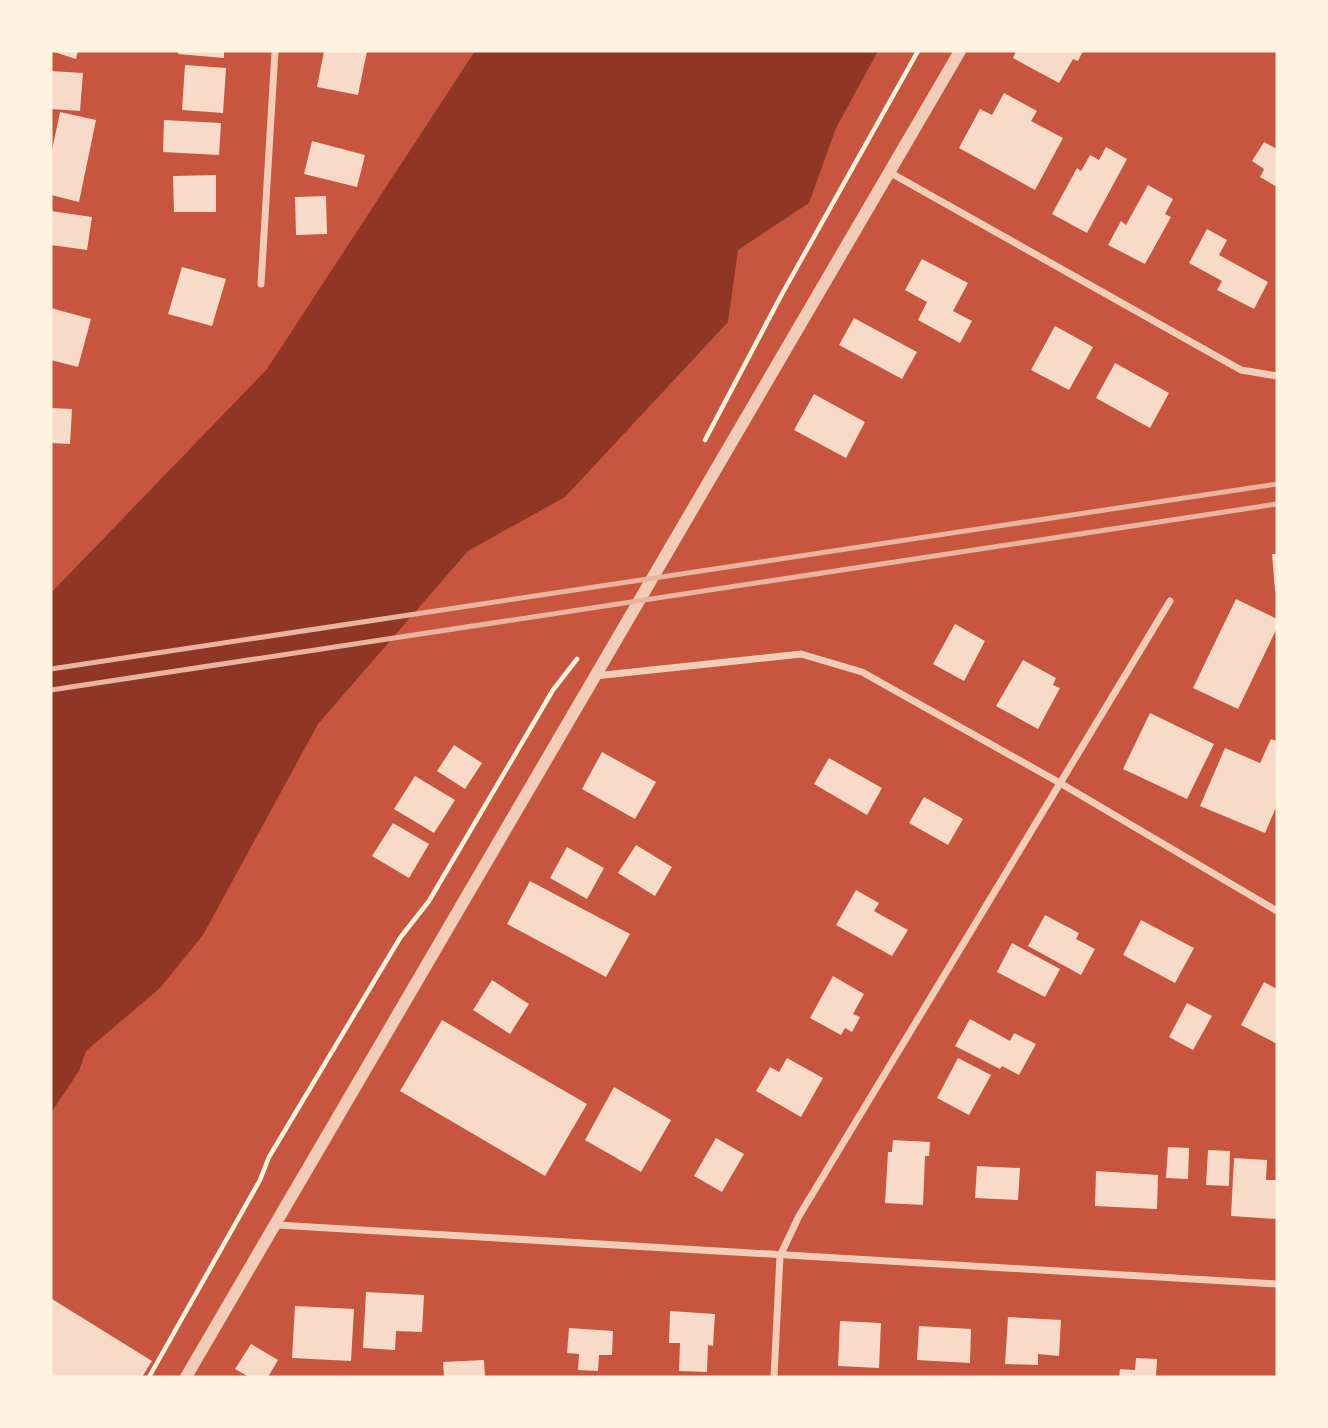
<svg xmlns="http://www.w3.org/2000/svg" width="1328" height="1428" font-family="'Space Grotesk',sans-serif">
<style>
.water{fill:#8f3625}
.building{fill:#f7dbc8}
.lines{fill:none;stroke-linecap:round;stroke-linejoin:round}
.path{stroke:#fff3e0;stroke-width:4.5}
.minor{stroke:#f1ccb7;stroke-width:7}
.tertiary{stroke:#f1ccb7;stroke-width:12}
.rail{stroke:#e9b49f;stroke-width:5}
</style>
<rect width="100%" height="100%" fill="#c8553d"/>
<path class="water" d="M475 51H878L836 128 809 203 738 250 728 322 565 497 468 551 318 724 203 935 160 988 86 1051 79 1071 51 1113V593L267 369Z"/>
<g class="building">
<path d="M51 51H78L76 59Z"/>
<path d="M179 51H224V58L178 54Z"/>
<path d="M324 51H367L358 95 317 87Z"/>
<path d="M1016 51H1083L1078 61 1073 59 1059 83 1013 58Z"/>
<path d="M185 65 226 68 223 113 182 110Z"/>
<path d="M51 71 83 73 80 111 51 109Z"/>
<path d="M1004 93 1037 111 1031 121 1063 138 1035 190 959 148 980 109 992 115Z"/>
<path d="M60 112 96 120 79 202 51 195V155Z"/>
<path d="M164 120 221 123 219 155 163 152Z"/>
<path d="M312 141 365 155 357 187 304 174Z"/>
<path d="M1264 142 1277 149V187L1260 177 1264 169 1252 161Z"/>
<path d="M1106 147 1127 159 1087 233 1052 214 1077 168 1081 171 1090 155 1099 160Z"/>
<path d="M216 175V212H174L173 176Z"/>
<path d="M1148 185 1173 199 1165 214 1171 217 1145 264 1108 245 1121 221 1126 225Z"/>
<path d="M326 196 327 234 296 235 295 197Z"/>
<path d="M51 211 92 217 87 250 51 245Z"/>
<path d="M1207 229 1227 240 1219 255 1268 282 1254 309 1217 290 1222 281 1189 263Z"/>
<path d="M922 259 968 283 953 311 972 321 960 343 918 320 927 302 905 290Z"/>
<path d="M182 267 226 279 212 326 168 314Z"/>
<path d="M51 308 91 319 78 367 51 360Z"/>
<path d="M854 318 917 352 902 379 839 345Z"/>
<path d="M1055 326 1093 347 1069 390 1031 370Z"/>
<path d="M1115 363 1169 393 1150 428 1096 398Z"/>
<path d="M814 394 865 422 846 458 794 430Z"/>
<path d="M51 408 72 409 70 444 51 443Z"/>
<path d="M1272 554H1277V591H1275Z"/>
<path d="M1236 599 1277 619V628L1238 709 1193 688Z"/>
<path d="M955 624 985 641 964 681 933 664Z"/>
<path d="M1023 660 1056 678 1053 685 1060 688 1038 729 996 706Z"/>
<path d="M1150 713 1214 744 1187 799 1123 769Z"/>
<path d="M1271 739 1277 741V805L1265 833 1200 806 1225 748 1260 763Z"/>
<path d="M454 745 482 763 465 789 437 771Z"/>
<path d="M602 752 656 782 635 819 582 789Z"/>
<path d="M829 758 882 788 867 815 814 784Z"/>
<path d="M415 776 455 800 434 833 394 809Z"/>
<path d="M924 797 963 819 948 845 909 823Z"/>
<path d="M393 823 429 844 409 878 372 856Z"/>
<path d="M636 845 672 867 655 896 618 873Z"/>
<path d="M567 847 604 868 587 899 550 878Z"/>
<path d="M530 881 630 934 606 977 507 924Z"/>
<path d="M856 890 879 903 874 911 908 930 892 956 836 925Z"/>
<path d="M1045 915 1079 933 1076 939 1095 949 1081 975 1028 946Z"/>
<path d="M1141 920 1194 948 1175 983 1123 955Z"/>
<path d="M1012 943 1060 969 1045 997 997 972Z"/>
<path d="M833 976 864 994 853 1014 860 1017 852 1032 845 1028 841 1035 810 1018Z"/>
<path d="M492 980 529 1004 510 1034 473 1010Z"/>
<path d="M1264 982 1277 989V1044L1241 1025Z"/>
<path d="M1187 1003 1212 1016 1193 1050 1169 1037Z"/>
<path d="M970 1019 1010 1041 1014 1033 1036 1044 1019 1075 1002 1066 1000 1069 955 1046Z"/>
<path d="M442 1020 587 1104 545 1176 400 1091Z"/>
<path d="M787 1058 823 1078 801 1117 756 1091 770 1067 779 1072Z"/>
<path d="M958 1058 991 1075 969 1115 937 1098Z"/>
<path d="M614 1087 671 1120 641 1172 585 1140Z"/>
<path d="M716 1138 744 1154 722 1192 694 1176Z"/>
<path d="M893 1140 930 1142 929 1156H925L923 1205 885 1203 888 1152H892Z"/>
<path d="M1168 1147 1189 1148 1188 1179 1166 1178Z"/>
<path d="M1208 1150 1230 1151 1229 1186 1206 1185Z"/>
<path d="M1234 1158 1267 1160 1266 1180H1277V1219L1231 1216Z"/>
<path d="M977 1166 1020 1168 1018 1200 975 1198Z"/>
<path d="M1096 1171 1158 1175 1157 1209 1095 1206Z"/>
<path d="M366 1292 424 1295 422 1332 396 1331 395 1350 363 1348Z"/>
<path d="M52 1299 152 1361 142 1377H51Z"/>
<path d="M295 1306 354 1309 351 1361 292 1358Z"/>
<path d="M670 1311 715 1314 713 1346 708 1345 707 1372 679 1371 680 1343H669Z"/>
<path d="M1008 1317 1061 1320 1059 1356 1038 1354V1365L1005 1364Z"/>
<path d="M840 1321 881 1323 879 1368 838 1366Z"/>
<path d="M919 1326 971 1329 970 1363 917 1360Z"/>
<path d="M569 1328 613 1331 612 1355H599L598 1371 578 1370 579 1354 567 1353Z"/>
<path d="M251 1344 278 1360 268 1377H249L235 1369Z"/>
<path d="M1136 1358 1157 1359 1156 1377H1119L1120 1369 1135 1370Z"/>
<path d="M484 1360 485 1377H444L443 1362Z"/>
</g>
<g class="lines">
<g class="path">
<path d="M705 440 782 294 918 51"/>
<path d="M149 1377 260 1180 269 1157 400 938 429 901 553 690 577 659"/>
</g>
<g class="minor">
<path d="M889 172 1241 370 1277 376"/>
<path d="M261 284 275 51"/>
<path d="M595 676 801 654 862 672 1060 783 1277 911"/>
<path d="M277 1225 1277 1284"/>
<path d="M774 1377 780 1256 799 1216 1170 601"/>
</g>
<path class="tertiary" d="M186 1377 960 51"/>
<g class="rail">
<path d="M51 669 1277 484"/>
<path d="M51 690 1277 504"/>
</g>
</g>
<rect width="1328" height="1428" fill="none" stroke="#fff3e0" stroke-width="105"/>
</svg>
